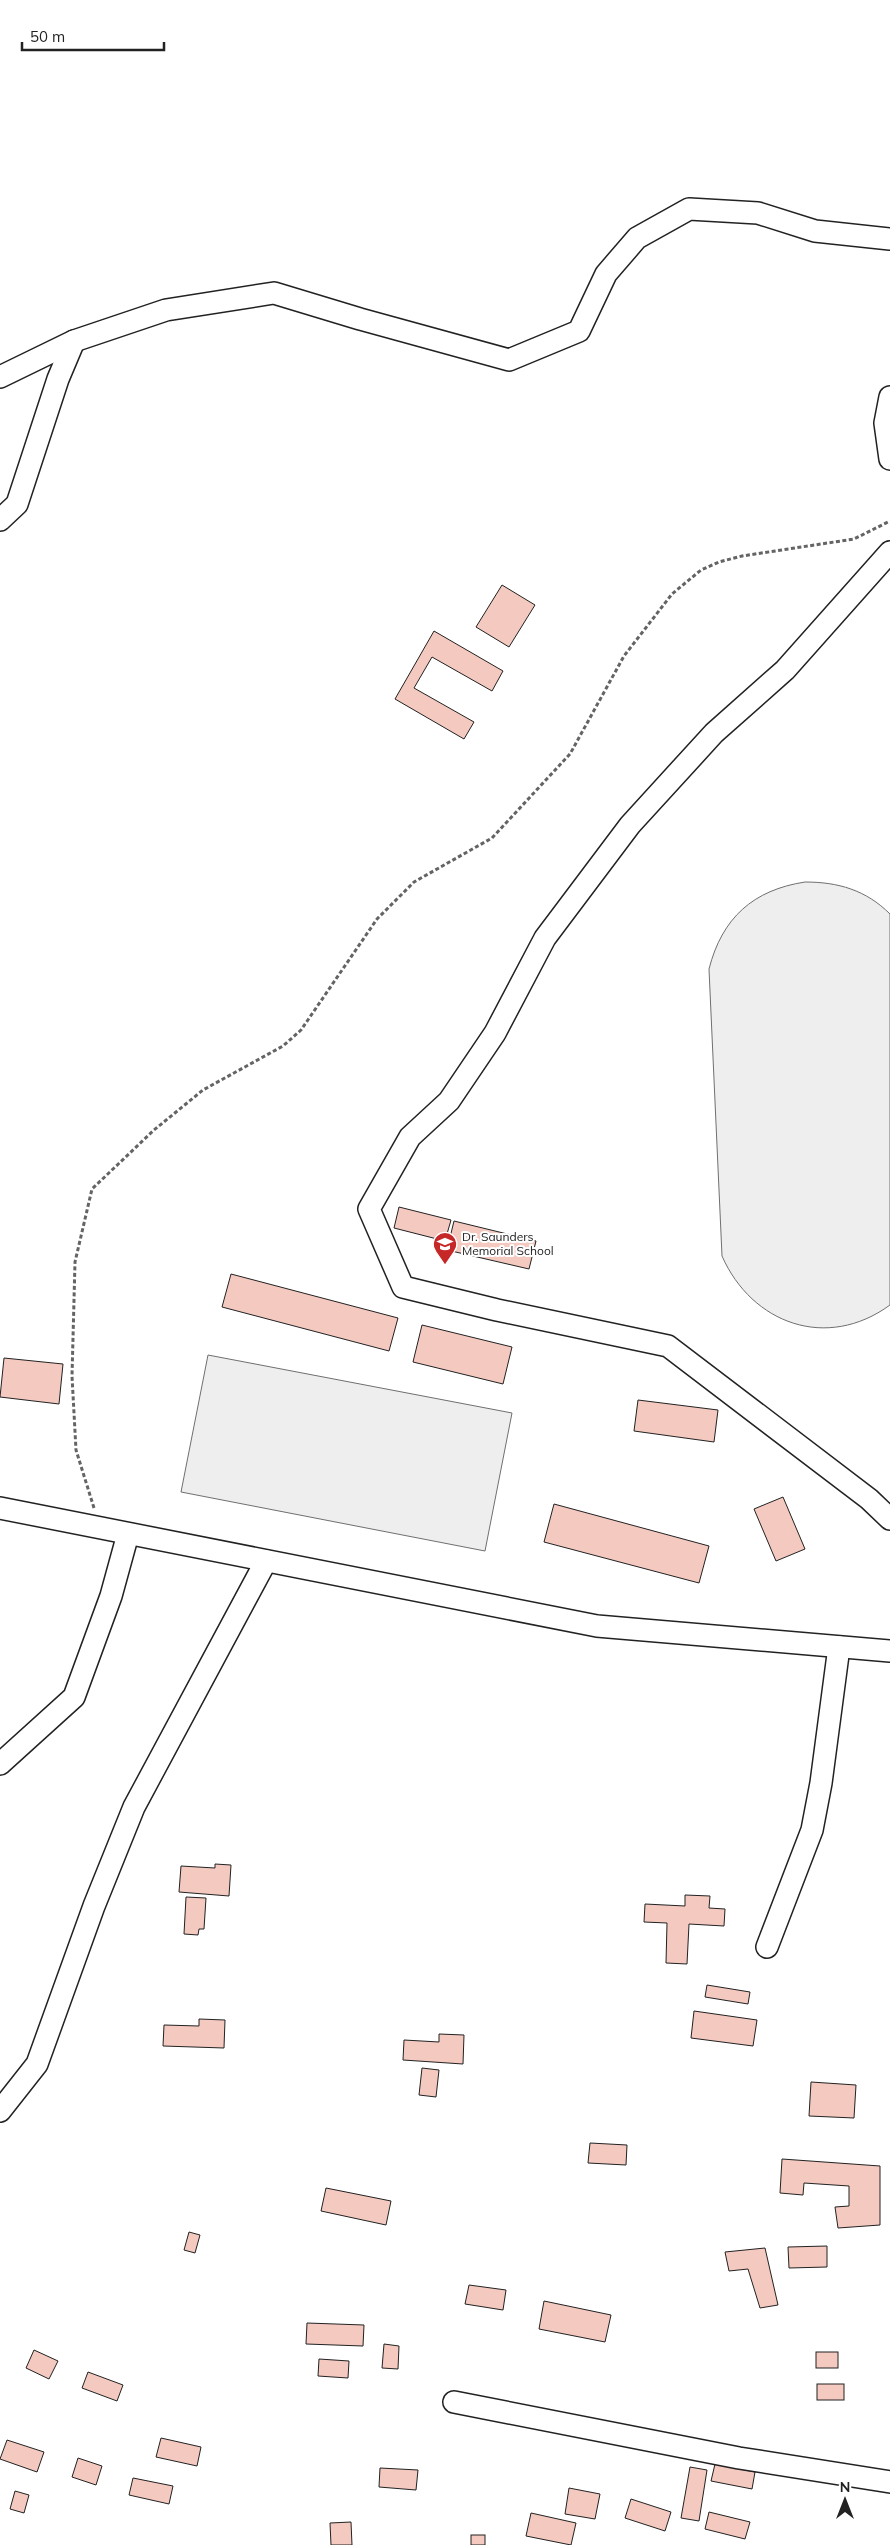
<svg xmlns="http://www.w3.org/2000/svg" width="890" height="2545" font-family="Mulish,sans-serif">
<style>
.green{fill:#eee;stroke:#6f6f6f}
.building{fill:#f3c9c0;stroke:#222}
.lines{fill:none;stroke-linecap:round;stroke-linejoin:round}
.minor-casing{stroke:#222;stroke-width:24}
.path{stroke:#646464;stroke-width:3;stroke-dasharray:4 2.5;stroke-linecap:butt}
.minor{stroke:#fff;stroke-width:21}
.labels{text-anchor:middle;stroke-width:4;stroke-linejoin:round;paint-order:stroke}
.poi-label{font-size:12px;fill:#222;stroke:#fff;text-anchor:start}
</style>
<rect width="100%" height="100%" fill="#fff"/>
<g class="green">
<path d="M805 882C838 882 866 890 890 914V1305C827 1351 752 1324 722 1256L709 969C722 918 753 890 805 882Z"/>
<path d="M208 1355 512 1413 485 1551 181 1492Z"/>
</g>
<g class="building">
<path d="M502 585 535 605 509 647 476 627Z"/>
<path d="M434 631 503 671 492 691 432 657 414 688 474 722 464 739 395 699Z"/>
<path d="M399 1207 451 1220 445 1241 394 1228Z"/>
<path d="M454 1221 536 1241 529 1269 447 1250Z"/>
<path d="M231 1274 398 1318 389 1351 222 1307Z"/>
<path d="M422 1325 512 1347 503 1384 413 1362Z"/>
<path d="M4 1358 63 1364 59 1404 0 1397Z"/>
<path d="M638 1400 718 1410 714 1442 634 1431Z"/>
<path d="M783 1497 805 1549 776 1561 754 1509Z"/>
<path d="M554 1504 709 1546 699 1583 544 1542Z"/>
<path d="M215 1864 231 1865 229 1896 179 1892 181 1866 215 1868Z"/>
<path d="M685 1895 710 1896 709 1908 725 1909 724 1926 689 1924 687 1964 666 1963 667 1923 644 1922 645 1904 685 1906Z"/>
<path d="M186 1897 206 1898 204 1929H199L198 1935 184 1934Z"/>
<path d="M707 1985 750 1992 748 2004 705 1997Z"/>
<path d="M694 2011 757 2020 753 2046 691 2038Z"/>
<path d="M199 2019 225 2020 224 2048 163 2046 164 2025 199 2026Z"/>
<path d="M439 2034 464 2035 463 2064 403 2060 404 2040 439 2042Z"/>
<path d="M422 2068 439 2070 436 2097 419 2095Z"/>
<path d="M811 2082 856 2085 854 2118 809 2116Z"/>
<path d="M590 2143 627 2145 626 2165 588 2163Z"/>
<path d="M782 2159 880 2166V2225L838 2228 835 2207 849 2206V2186L804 2183 803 2195 780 2193Z"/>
<path d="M326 2188 391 2201 386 2225 321 2211Z"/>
<path d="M189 2232 200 2235 195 2253 184 2250Z"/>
<path d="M827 2246V2267L789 2268 788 2247Z"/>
<path d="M765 2248 778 2305 760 2308 748 2269 729 2271 725 2252Z"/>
<path d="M469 2285 506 2290 503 2310 465 2304Z"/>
<path d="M544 2301 611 2315 605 2342 539 2329Z"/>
<path d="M307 2323 364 2325 363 2346 306 2344Z"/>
<path d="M384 2344 399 2346 398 2369 382 2368Z"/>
<path d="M34 2350 58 2361 49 2379 26 2368Z"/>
<rect x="816" y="2352" width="22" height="16"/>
<path d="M319 2359 349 2361 348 2378 318 2376Z"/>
<path d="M88 2372 123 2385 117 2401 82 2388Z"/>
<rect x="817" y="2384" width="27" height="16"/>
<path d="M161 2438 201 2447 197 2466 156 2457Z"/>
<path d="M7 2440 44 2452 37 2472 0 2459Z"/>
<path d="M78 2458 102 2466 96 2485 72 2477Z"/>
<path d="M715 2464 755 2472 752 2489 711 2481Z"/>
<path d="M690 2467 707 2470 699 2521 681 2518Z"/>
<path d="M380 2468 418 2470 416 2490 379 2487Z"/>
<path d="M133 2478 173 2486 169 2504 129 2495Z"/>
<path d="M569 2488 600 2494 595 2519 565 2514Z"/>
<path d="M15 2491 29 2495 24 2513 10 2509Z"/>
<path d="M631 2499 671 2512 665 2531 625 2518Z"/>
<path d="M709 2512 750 2522 745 2539 705 2529Z"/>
<path d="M531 2513 576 2523 571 2545 526 2536Z"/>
<path d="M351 2522 352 2545H331L330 2523Z"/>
<rect x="471" y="2535" width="14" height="10"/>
</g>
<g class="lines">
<g class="minor-casing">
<g id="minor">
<path d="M0 377 74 341 166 310 274 293 360 319 509 360 579 331 606 274 637 238 689 209 758 213 815 231 890 239"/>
<path d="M890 397 885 423 890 459"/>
<path d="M0 520 17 504 58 379 74 341"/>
<path d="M890 552 785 670 714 733 630 825 545 938 495 1033 449 1101 410 1137 369 1209 403 1287 497 1310 668 1346 869 1499 890 1519"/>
<path d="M0 1508 597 1626 890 1651"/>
<path d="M0 1764 74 1697 111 1596 128 1534"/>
<path d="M767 1947 812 1830 821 1783 839 1647"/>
<path d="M0 2111 37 2064 94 1906 134 1807 266 1561"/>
<path d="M454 2402 739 2458 890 2482"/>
</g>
</g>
<path class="path" d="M94 1508 76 1450 72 1376 75 1262 92 1189 154 1130 203 1090 283 1046 301 1030 377 919 414 882 492 838 570 754 624 656 672 594 701 570 719 562 742 556 854 539 890 521"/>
<use href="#minor" class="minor"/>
</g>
<defs>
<g id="school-pin" transform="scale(1.25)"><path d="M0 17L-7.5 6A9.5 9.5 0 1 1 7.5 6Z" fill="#c62828" stroke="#fff"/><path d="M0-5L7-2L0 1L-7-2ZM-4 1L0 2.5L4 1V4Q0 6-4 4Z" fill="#fff"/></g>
</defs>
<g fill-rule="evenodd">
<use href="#school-pin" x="445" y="1244"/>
</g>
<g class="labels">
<g class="poi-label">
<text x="462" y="1241">Dr. Saunders<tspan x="462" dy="14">Memorial School</tspan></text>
</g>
</g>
<g transform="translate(845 2500)" stroke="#ffffff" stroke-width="4" paint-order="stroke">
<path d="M0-4L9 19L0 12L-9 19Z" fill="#222222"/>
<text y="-8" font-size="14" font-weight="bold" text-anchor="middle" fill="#222222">N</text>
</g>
<path d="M22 42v8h142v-8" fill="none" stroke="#222222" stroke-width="2.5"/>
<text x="30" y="42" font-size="15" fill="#222222" stroke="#ffffff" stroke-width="4" paint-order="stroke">50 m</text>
</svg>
